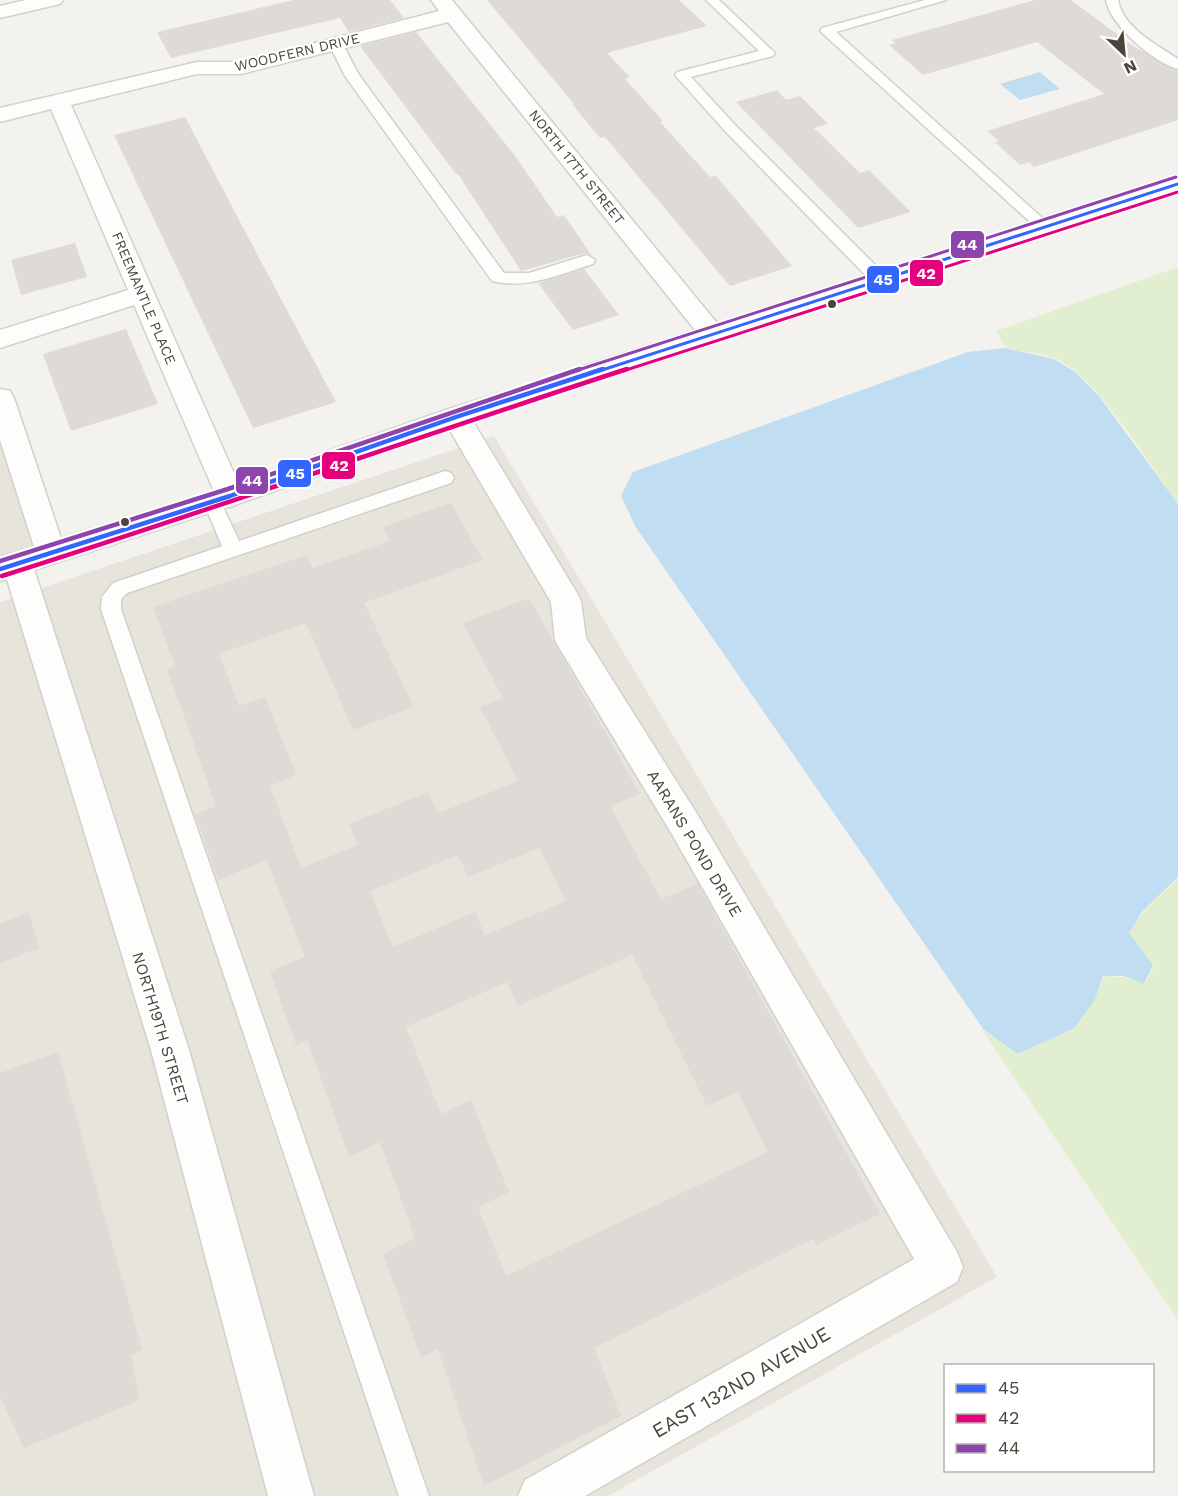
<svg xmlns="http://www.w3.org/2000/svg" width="1178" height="1496" font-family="'Work Sans',sans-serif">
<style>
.residential{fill:#e7e4dc}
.green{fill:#e1eecf}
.water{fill:#c0ddf1}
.building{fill:#dedbd6;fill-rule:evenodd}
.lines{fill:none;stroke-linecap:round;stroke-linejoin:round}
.service-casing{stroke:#d2d0cb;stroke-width:3}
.minor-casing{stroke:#d2d0cb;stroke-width:3}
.tertiary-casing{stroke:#d2d0cb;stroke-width:3}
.service{fill:#fdfdfc;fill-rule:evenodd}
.minor{fill:#fdfdfc;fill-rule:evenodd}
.tertiary{fill:#fdfdfc;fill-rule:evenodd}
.bus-1-far1-casing{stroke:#fff;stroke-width:6}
.bus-1-casing{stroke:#fff;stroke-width:9}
.bus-2-far1-casing{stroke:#fff;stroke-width:6}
.bus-2-casing{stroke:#fff;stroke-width:9}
.bus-3-far1-casing{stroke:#fff;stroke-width:6}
.bus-3-casing{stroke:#fff;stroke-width:9}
.bus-1-far1{stroke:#36f;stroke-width:3}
.bus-1{stroke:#36f;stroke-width:4.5}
.bus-2-far1{stroke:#e5007d;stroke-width:3}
.bus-2{stroke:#e5007d;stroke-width:4.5}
.bus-3-far1{stroke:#8e44ad;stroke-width:3}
.bus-3{stroke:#8e44ad;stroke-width:4.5}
.bus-dot{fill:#4b4439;stroke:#fff;stroke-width:2}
.labels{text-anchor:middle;stroke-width:4.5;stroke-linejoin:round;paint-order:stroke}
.far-street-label{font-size:14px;fill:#4b4439;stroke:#fff}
.street-label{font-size:16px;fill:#4b4439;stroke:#fff}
.near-street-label{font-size:20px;fill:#4b4439;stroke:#fff}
.line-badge{stroke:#fff;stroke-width:2}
.badge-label{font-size:16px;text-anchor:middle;font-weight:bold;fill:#fff}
</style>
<rect width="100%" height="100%" fill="#f4f2ee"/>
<g class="residential">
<path d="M494 436 997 1277 608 1496H0V602Z"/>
<path d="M0 439 38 554 0 567Z"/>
</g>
<g class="green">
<path d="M1178 267V504C1149 464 1099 379 1056 359 1042 353 1021 352 1006 348L996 331Z"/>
<path d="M1178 878V1320L982 1030 1019 1054 1076 1028 1096 996 1104 976 1123 977 1145 984 1154 966 1128 933 1143 913Z"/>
</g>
<g class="water">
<path d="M1040 72 1060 89 1020 100 1000 84Z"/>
<path d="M1005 348 1054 359 1075 372 1099 396 1178 504V877L1142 912 1129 933 1153 965 1144 984 1124 976H1103L1095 999 1075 1028 1018 1054 984 1030 635 526 621 496 633 472 968 352Z"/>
</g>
<g class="building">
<path d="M294 0H390L404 18 349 32 340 18 171 58 157 32Z"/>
<path d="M487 0H679L707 26 607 53 630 77 625 79 663 121 660 122 710 177 716 176 792 266 730 286 605 137 600 138 572 104H574Z"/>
<path d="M1035 0H1071L1133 46 1178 71V120L1034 167 1029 162 1020 165 995 142 999 141 987 131 1104 94 1037 42 923 75 889 45 896 43 892 40Z"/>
<path d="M416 32 516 157 557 217 564 215 592 256 586 253 521 271 458 174H456L360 46Z"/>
<path d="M777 90 786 100 800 96 828 124 814 128 860 173 869 170 911 212 858 228 736 102Z"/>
<path d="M185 117 257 254 336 402 253 428 114 135Z"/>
<path d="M75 243 87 277 21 295 11 260Z"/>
<path d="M584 269 619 315 573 330 538 283Z"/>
<path d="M126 329 158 404 71 431 43 354Z"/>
<path d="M451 503 483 560 364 603 414 707 353 730 306 623 219 654 239 706 265 697 296 775 270 786 301 868 358 845 349 824 428 792 438 813 518 781 480 707 503 698 463 623 529 598 640 794 610 806 661 899 698 884 880 1214 816 1245 813 1239 594 1348 621 1416 484 1486 438 1349 421 1358 383 1254 415 1238 380 1142 349 1157 307 1040 296 1045 270 971 305 957 267 860 218 880 195 814 216 806 167 669 175 666 153 607 306 555 312 568 390 541 382 527ZM539 848 566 901 485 935 475 912 393 947 370 891 458 855 468 877ZM632 955 707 1106 738 1092 768 1152 506 1276 478 1207 509 1192 471 1100 441 1114 406 1027 507 982 518 1006Z"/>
<path d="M29 912 39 948 0 963V924Z"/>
<path d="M58 1052 142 1349 131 1356 140 1400 24 1448 0 1396V1073Z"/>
</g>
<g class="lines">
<g class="service-casing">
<g id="service">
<path d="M706 0H719L775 53 773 56 691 77 735 125 886 276 888 280 886 284H874L725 131 675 75 677 72 759 51Z"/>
<path d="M925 0H946L836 32 1049 224 1052 227 1049 230H1039L820 31 822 28Z"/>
<path d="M1106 0H1118C1123 28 1156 44 1178 59V69C1154 63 1110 25 1106 0Z"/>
<path d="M336 40 341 41 359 75 504 273H529L587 255 595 260 593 264C560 274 526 290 492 281L345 76 329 44Z"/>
<path d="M445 471 451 473 454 478 451 483 127 593 121 599V609L429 1496H399L101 609 102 597 113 583 222 546 203 501 206 496H218L239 541Z"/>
</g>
</g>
<g class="minor-casing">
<g id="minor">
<path d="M26 0H63L60 4 0 18V6Z"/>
<path d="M431 0H452L460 10 721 328 725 334 721 340 712 343 703 340 448 22 241 74H197L71 105 244 496 240 503 230 507 220 503 216 496 134 305 0 348V330L128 290 51 109 0 122V108L197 62H241L439 11Z"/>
<path d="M0 389 10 391 14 398 66 553 61 561 51 564 41 561 36 553 0 440Z"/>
<path d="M456 407 466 410 577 593 581 601 586 638 697 814 957 1252 963 1267 957 1282 585 1496H518L525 1480 914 1259 673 836 560 649 555 640 551 602 442 417 446 410Z"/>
<path d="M17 552 28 555 32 563 189 1050 314 1496H268L151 1050 2 563 6 555Z"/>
</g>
</g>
<g class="tertiary-casing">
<path id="tertiary" d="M1178 177V192L466 424 240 503 0 581V557L220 489 446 410Z"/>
</g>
<use href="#service" class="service"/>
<use href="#minor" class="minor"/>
<use href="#tertiary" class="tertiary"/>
<g class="bus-1-far1-casing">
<path id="bus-1-far1" d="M599 371 1178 184"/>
</g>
<g class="bus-1-casing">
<path id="bus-1" d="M0 569 230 496 456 417 603 369"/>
</g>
<g class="bus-2-far1-casing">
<path id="bus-2-far1" d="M623 371 1178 192"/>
</g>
<g class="bus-2-casing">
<path id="bus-2" d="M2 576C211 510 418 437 627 369"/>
</g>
<g class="bus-3-far1-casing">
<path id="bus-3-far1" d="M575 371 1176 177"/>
</g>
<g class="bus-3-casing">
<path id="bus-3" d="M0 561 228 489 580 369"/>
</g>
<use href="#bus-1-far1" class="bus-1-far1"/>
<use href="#bus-1" class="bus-1"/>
<use href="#bus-2-far1" class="bus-2-far1"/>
<use href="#bus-2" class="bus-2"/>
<use href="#bus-3-far1" class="bus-3-far1"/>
<use href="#bus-3" class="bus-3"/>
</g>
<g class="bus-dot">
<circle cx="832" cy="304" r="5"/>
<circle cx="125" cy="522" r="5"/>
</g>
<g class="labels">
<g class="far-street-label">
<text transform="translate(297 52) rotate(-13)" y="5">WOODFERN DRIVE</text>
<text transform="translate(577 167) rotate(51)" y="5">NORTH 17TH STREET</text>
<text transform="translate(144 298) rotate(67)" y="5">FREEMANTLE PLACE</text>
</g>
<g class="street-label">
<text transform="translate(695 843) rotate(59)" y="6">AARANS POND DRIVE</text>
<text transform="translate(161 1028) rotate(73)" y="6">NORTH19TH STREET</text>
</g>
<g class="near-street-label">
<text transform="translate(741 1382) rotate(-30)" y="7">EAST 132ND AVENUE</text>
</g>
</g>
<g class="line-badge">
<rect x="950" y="230" width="35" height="29" rx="6" fill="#8e44ad"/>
<rect x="909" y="259" width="35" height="28" rx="6" fill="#e5007d"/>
<rect x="866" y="265" width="34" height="29" rx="6" fill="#36f"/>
<rect x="321" y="451" width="35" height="29" rx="6" fill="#e5007d"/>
<rect x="277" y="459" width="35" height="29" rx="6" fill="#36f"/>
<rect x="235" y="466" width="34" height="29" rx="6" fill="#8e44ad"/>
</g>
<g class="badge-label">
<text x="967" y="250">44</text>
<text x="926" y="279">42</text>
<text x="883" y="285">45</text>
<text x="339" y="471">42</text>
<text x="295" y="479">45</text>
<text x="252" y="486">44</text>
</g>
<rect x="944" y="1364" width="210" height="108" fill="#ffffff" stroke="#b7b4b0" stroke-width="1.5"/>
<rect x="956" y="1384" width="30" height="9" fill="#3366ff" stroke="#b7b4b0" stroke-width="1.5"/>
<text x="998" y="1394" font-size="18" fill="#4b4439">45</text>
<rect x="956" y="1414" width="30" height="9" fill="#e5007d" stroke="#b7b4b0" stroke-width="1.5"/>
<text x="998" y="1424" font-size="18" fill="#4b4439">42</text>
<rect x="956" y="1444" width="30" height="9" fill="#8e44ad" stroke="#b7b4b0" stroke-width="1.5"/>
<text x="998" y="1454" font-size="18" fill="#4b4439">44</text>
<g transform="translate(1124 54) rotate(154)" stroke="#ffffff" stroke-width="4.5" paint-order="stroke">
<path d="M0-4.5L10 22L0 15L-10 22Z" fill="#4b4439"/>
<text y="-9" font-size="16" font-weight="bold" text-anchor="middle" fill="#4b4439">N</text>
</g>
</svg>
